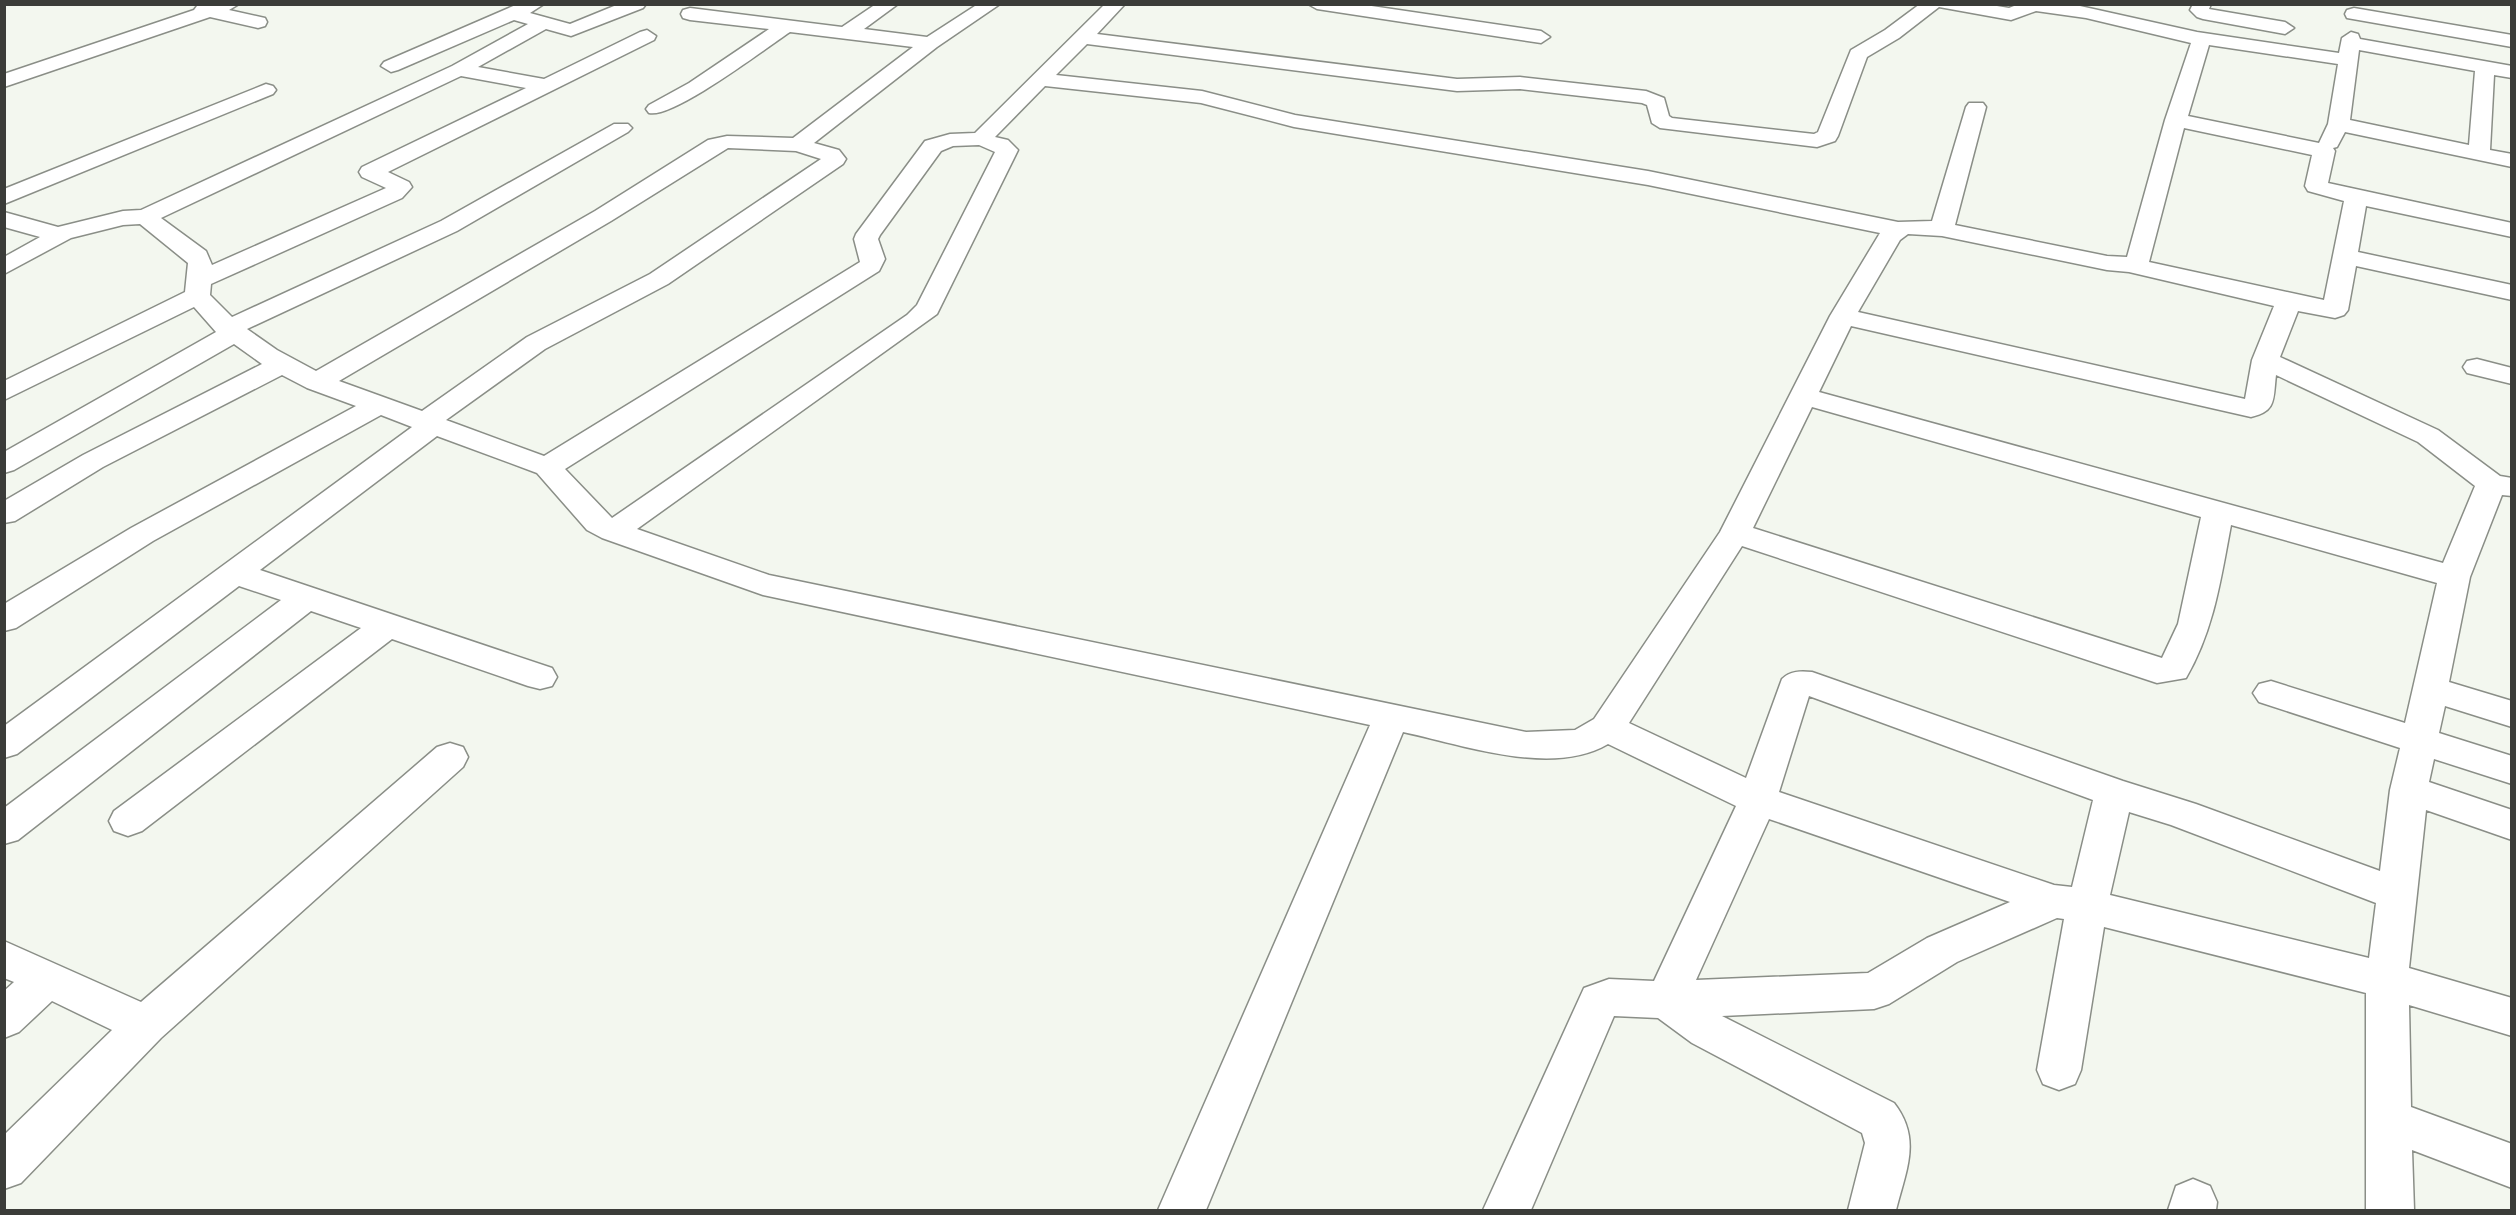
<svg xmlns="http://www.w3.org/2000/svg" width="2516" height="1215" font-family="Figtree,sans-serif">
<style>
.lines{fill:none;stroke-linecap:round;stroke-linejoin:round}
.minor-casing{stroke:#8a8e87;stroke-width:3}
.minor{fill:#fff;fill-rule:evenodd}
</style>
<rect width="100%" height="100%" fill="#f3f7ef"/>
<g class="lines">
<g class="minor-casing">
<g id="minor">
<path d="M239 4 229 10 265 18 267 22 265 26 258 28 210 17 4 87V74L194 10 197 6Z"/>
<path d="M518 4H544L530 13 570 24 619 4H646L643 8 571 36 546 29 478 67 544 79 640 32 647 30 656 36 654 40 388 172 409 182 412 187 402 198 211 284 210 295 232 317 441 221 614 124H628L632 128 628 132 457 231 247 329 277 350 316 371 595 211 708 140 727 136 793 138 913 47 790 32C766 48 673 119 649 113L646 109 649 105 689 83 769 29 690 20 683 18 681 14 683 10 690 8 842 27 876 4H898L864 29 927 37 978 4H1000L937 47 814 143 839 150 846 159 843 164 668 284 545 349 446 420 544 456 860 262 854 239 856 234 925 141 950 134 975 133 1105 4H1125L1097 34 1457 79 1520 77 1646 91 1664 98 1669 116 1672 118 1814 134 1818 132 1851 50 1885 30 1920 4H1985L2009 8 2019 4H2071L2197 32 2339 53 2342 38 2351 32 2358 34 2360 39 2512 66V78L2494 75 2490 150 2512 154V167L2345 132 2337 147 2333 148 2335 151 2328 183 2512 223V237L2366 206 2358 252 2512 285V300L2356 266 2348 310 2344 315 2335 318 2298 311 2280 357 2438 430 2500 476 2512 478V496L2502 495 2470 577 2449 682 2512 701V727L2445 706 2439 733 2512 756V784L2434 759 2429 782 2512 810V840L2426 810 2409 968 2512 998V1036L2409 1005 2411 1107 2512 1144V1188L2412 1150 2414 1210H2366V993L2104 927 2081 1070 2075 1084 2059 1090 2043 1084 2037 1070 2064 919 2057 918 1957 962 1889 1004 1874 1009 1722 1016 1894 1103C1922 1139 1906 1170 1896 1210H1848L1865 1143 1862 1133 1692 1043 1658 1018 1614 1016 1531 1210H1483L1584 988 1609 979 1654 981 1736 806 1608 744C1552 777 1464 745 1403 732L1206 1210H1158L1370 725 763 595 602 538 587 530 537 473 437 436 260 570 552 668 557 677 552 686 540 689 528 686 392 639 142 831 128 836 114 831 109 821 114 811 361 628 311 611 18 840 4 844V808L281 600 239 586 17 754 4 758V726L412 427 381 415 153 541 16 628 4 631V604L131 528 356 406 307 388 282 375 103 467 15 521 4 523V501L83 455 262 364 234 344 14 470 4 473V452L216 332 194 307 4 400V381L185 292 188 263 140 224 123 225 71 238 4 274V257L40 237 4 227V212L58 227 123 211 141 210 452 66 528 24 514 20 398 70 391 72 381 66 384 62ZM1939 7 2011 20 2036 11 2086 18 2191 43 2165 120 2127 257 2107 256 1955 225 1986 107 1983 103H1969L1966 107 1932 221 1898 222 1648 171 1295 115 1202 91 1056 75 1087 44 1457 91 1520 89 1642 103 1647 105 1652 123 1660 128 1817 147 1835 141 1838 136 1867 57 1899 38ZM2209 45 2338 64 2328 124 2319 143 2188 116ZM2359 50 2475 71 2469 145 2350 120ZM461 76 526 88 362 167 359 172 362 177 386 188 212 265 206 251 161 218ZM1045 86 1201 103 1294 127 1648 185 1880 233 1830 316 1720 532 1594 719 1575 730 1526 732 769 575 637 529 937 314 1018 150 1008 140 995 137ZM2184 128 2312 155 2305 186 2308 191 2344 201 2324 300 2149 262ZM979 145 995 152 917 305 907 315 612 518 565 469 879 271 885 259 878 239 880 235 941 151 953 146ZM728 148 796 151 821 159 650 274 527 337 422 411 339 381 611 221ZM1908 234 1942 236 2107 270 2129 272 2274 306 2252 360 2245 399 1858 312 1900 240ZM1851 326 2251 417C2277 411 2273 399 2276 375L2418 442 2475 486 2443 563 1819 392ZM1812 407 2201 517 2178 624 2162 658 1753 528ZM2231 525 2437 583 2405 723 2271 681 2259 684 2253 693 2259 702 2400 748 2390 790 2380 871 2196 804 2123 781 1812 672C1800 671 1790 671 1782 679L1746 778 1629 723 1742 546 2157 683 2186 678C2214 630 2221 578 2231 525ZM1809 696 2093 800 2072 887 2054 885 1779 792ZM2129 812 2171 825 2376 903 2369 958 2110 895ZM1769 819 2010 902 1927 938 1868 973 1696 980Z"/>
<path d="M1308 4H1358L1541 31 1550 37 1541 43 1317 9Z"/>
<path d="M2193 4H2211L2209 9 2285 22 2294 28 2285 34 2203 19 2197 17 2190 10Z"/>
<path d="M2354 8 2512 35V47L2347 18 2345 14 2347 10Z"/>
<path d="M266 84 273 86 276 90 273 94 4 204V189Z"/>
<path d="M2477 359 2512 368V384L2467 373 2463 367 2467 361Z"/>
<path d="M450 743 463 747 468 757 463 767 161 1038 21 1183 4 1189V1135L112 1030 52 1001 19 1032 4 1038V991L14 982 4 978V941L141 1002 437 747Z"/>
<path d="M2193 1179 2210 1186 2217 1202 2216 1210H2168L2176 1186Z"/>
</g>
</g>
<use href="#minor" class="minor"/>
</g>
<rect width="2516" height="1215" fill="none" stroke="#3b3c39" stroke-width="12"/>
</svg>
